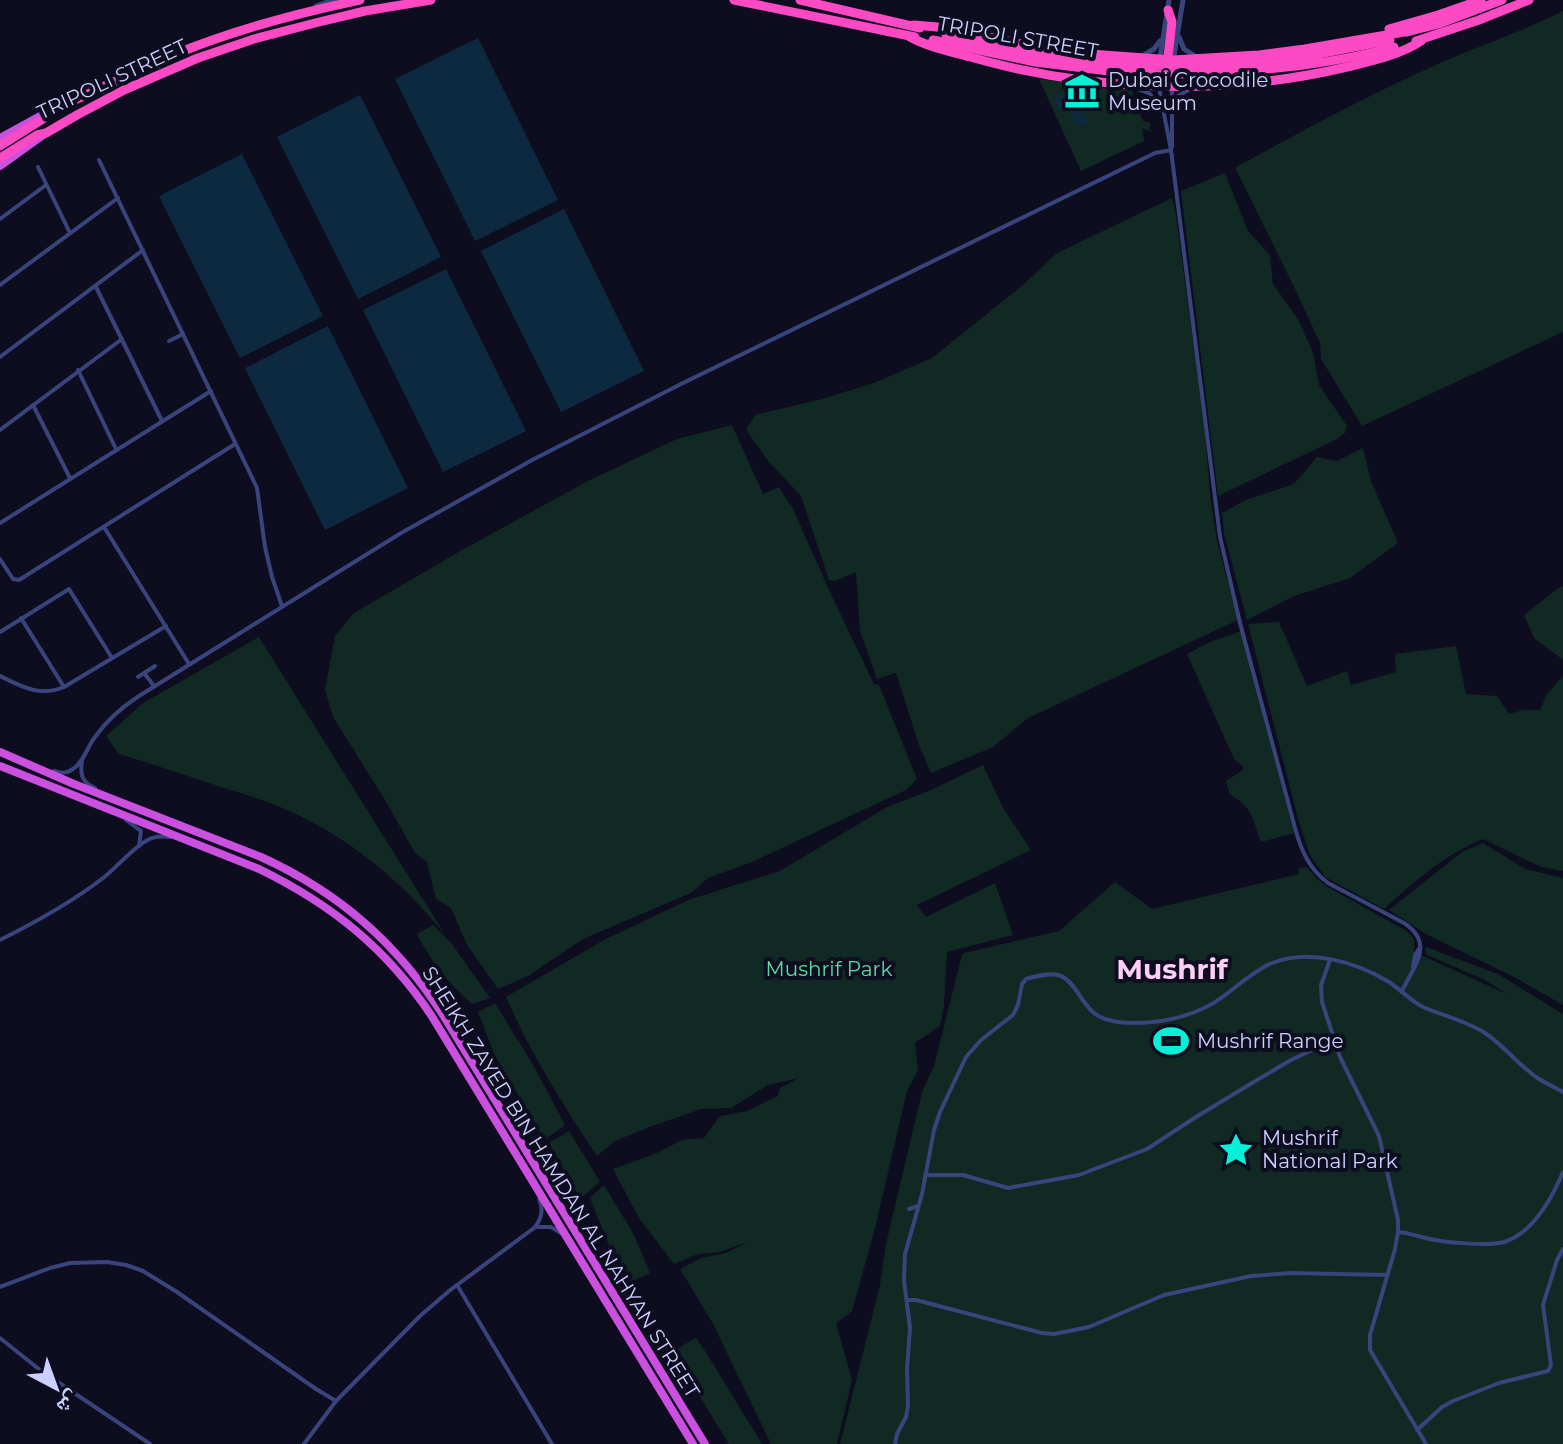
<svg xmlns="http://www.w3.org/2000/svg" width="1563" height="1444" font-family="Montserrat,'Noto Naskh Arabic',sans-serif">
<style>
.green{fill:#102923}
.water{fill:#0c293f}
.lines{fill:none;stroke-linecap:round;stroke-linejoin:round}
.minor{stroke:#39447d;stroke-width:4}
.tertiary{stroke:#39447d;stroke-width:5}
.trunk{stroke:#cb50e0;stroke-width:8}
.motorway{stroke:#fb4ac4;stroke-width:9}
.motorway-bridge{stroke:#fb4ac4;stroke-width:9}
.labels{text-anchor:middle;stroke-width:8;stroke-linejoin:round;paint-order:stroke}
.street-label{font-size:20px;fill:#ccd0fe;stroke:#0d0d1f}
.poi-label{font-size:20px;fill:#ccd0fe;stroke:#0d0d1f;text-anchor:start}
.park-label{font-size:20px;fill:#5adca0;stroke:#0d0d1f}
.district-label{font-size:28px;font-weight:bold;fill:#fecef6;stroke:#0d0d1f}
</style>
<rect width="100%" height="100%" fill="#0d0d1f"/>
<g class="green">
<path d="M1563 11V332L1362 426 1321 359 1320 343 1296 291 1235 168C1298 133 1361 99 1427 69 1472 48 1519 33 1563 11Z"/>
<path d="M1039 79 1118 90 1119 88 1133 90V96L1138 103 1137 108 1143 121 1151 123 1149 128 1152 132 1142 128 1144 141 1081 171Z"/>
<path d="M1225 173 1248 231 1270 255 1273 284 1298 319 1313 352 1319 385 1347 426 1345 433 1337 439 1218 496 1181 191Z"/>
<path d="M1172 198 1175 209 1204 421 1210 494 1217 541 1238 620 1028 718 993 747 931 773 919 745 896 673 877 679 860 631 856 572 835 581 829 580 801 496 769 462 746 430 755 415 818 400 874 383 932 358 1023 285 1057 253Z"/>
<path d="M732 425 763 494 779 487 793 509 830 592 874 684 879 685 917 779 906 790 752 862 708 878 691 893 583 939 528 976 498 989 467 945 451 908 436 899 427 862 415 853 385 800 333 717 325 690 335 636 354 613 462 550 588 481 677 439Z"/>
<path d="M1363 448 1371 481 1398 543 1350 578 1294 596 1247 620 1224 533 1222 513 1248 499 1294 484 1317 457 1337 461Z"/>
<path d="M1561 586 1563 587V660L1534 638 1524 615Z"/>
<path d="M1279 622 1307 686 1347 671 1351 685 1396 672 1395 654 1456 646 1466 694 1497 696 1509 714 1523 710H1540L1547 694 1563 676V871L1541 867 1483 839C1445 854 1414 882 1384 909L1325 877 1310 855 1298 819 1248 624Z"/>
<path d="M1241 631 1294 833 1261 842C1256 830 1254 815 1245 806 1234 793 1231 803 1226 781L1243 770V767L1234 759 1187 654 1210 642Z"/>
<path d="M259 637 444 933C402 882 349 837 287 810 265 800 241 793 218 786 185 775 152 764 119 754L106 736 143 703Z"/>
<path d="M983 765 1003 808 1031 850 917 905 926 917 995 883 1013 935 947 952 944 1006 940 1026 915 1043 918 1071 907 1091 875 1228 852 1311 836 1323 852 1380 837 1444H771L712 1322 680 1269 701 1258 726 1253 748 1242 719 1252 698 1254 674 1264 639 1218 613 1169 657 1153 682 1140 704 1138 720 1116 747 1111 778 1096 780 1088 799 1078 768 1085 731 1108 701 1109 647 1128 615 1141 597 1156C563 1105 530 1053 506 997L604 940 688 900 780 871 887 807 931 790Z"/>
<path d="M1483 843 1525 869 1563 878V1005L1514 977 1426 934 1389 910 1462 852Z"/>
<path d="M1307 867 1317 879 1326 886 1407 931 1414 939V952L1507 994 1485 980 1425 954 1426 947 1498 974 1563 1014V1444H840L880 1285 886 1244 922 1092 934 1066 962 955 964 953 1059 931 1115 882 1152 909 1299 874 1298 869Z"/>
<path d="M433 925 452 944 490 998 472 1004C448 983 432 963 417 934Z"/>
<path d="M495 1003 535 1068 565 1125 547 1138 540 1132 495 1056 478 1012Z"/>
<path d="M569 1131 600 1182 580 1199 549 1143Z"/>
<path d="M604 1185 634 1235 650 1273 630 1282 608 1243 590 1198Z"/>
<path d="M696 1338 705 1351 762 1444H729L673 1353 678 1348Z"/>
</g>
<g class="water">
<path d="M478 38 558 200 475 241 395 79Z"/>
<path d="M1057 94 1068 98 1072 105 1078 108 1082 107 1080 117 1083 118 1089 117 1086 124 1075 125 1071 111 1059 109 1054 97Z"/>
<path d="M360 95 441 257 358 299 277 137Z"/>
<path d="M242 154 323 316 240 358 159 196Z"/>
<path d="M564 209 644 371 561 412 481 251Z"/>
<path d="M446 269 526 431 443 472 363 310Z"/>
<path d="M328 326 408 488 325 530 245 368Z"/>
</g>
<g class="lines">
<g class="minor">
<path d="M1159 88 1171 150 1220 537 1240 623 1295 828C1301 850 1309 869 1328 883L1404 923C1436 944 1413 967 1402 991"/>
<path d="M1172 88V147"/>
<path d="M1138 89 1149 93 1159 104"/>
<path d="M1173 104 1178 96 1190 89"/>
<path d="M99 160 257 488 265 547 272 577 282 606"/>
<path d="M38 167 70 233"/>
<path d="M0 219 46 185"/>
<path d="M0 285 118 198"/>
<path d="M96 287 162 421"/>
<path d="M169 341 183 334"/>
<path d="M0 357 143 250"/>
<path d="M78 370 116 449"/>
<path d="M33 405 70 478"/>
<path d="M0 430 122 339"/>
<path d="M0 523 211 391"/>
<path d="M104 527 189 664"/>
<path d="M0 559 13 579 19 580 235 444"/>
<path d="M21 618 64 687"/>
<path d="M0 632 69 589 112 658"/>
<path d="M144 673 154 686"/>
<path d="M0 676C22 687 40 697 64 687L166 626"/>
<path d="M138 677 155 666"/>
<path d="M82 760C80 774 81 782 95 788"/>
<path d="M54 771C61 773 66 774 73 769 84 762 87 747 95 737 107 720 122 707 139 696L401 533 534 459 681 384 1155 153 1171 150"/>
<path d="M126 820 141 831 139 846"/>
<path d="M0 940C36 922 71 903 103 878 116 868 133 848 146 841 153 836 161 836 170 837"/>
<path d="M1330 960 1321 985 1322 1002 1340 1057 1379 1136 1398 1220V1232L1395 1249 1370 1335V1350L1426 1444"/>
<path d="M1413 967 1415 955 1420 947"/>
<path d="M925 1175H963L1008 1188 1079 1175 1147 1149 1196 1117 1252 1083 1291 1060 1333 1040"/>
<path d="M909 1209 918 1206"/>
<path d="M537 1227H551L561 1233"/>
<path d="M1398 1232C1411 1233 1422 1238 1435 1240 1451 1243 1489 1246 1504 1242 1533 1233 1552 1198 1563 1172"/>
<path d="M457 1285 552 1444"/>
<path d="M0 1287 50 1268 70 1263 107 1262 126 1265 143 1271 177 1292 316 1389 336 1401"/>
<path d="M907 1300H916L1042 1333 1054 1334 1089 1327 1164 1295 1251 1276 1291 1273 1388 1275"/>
<path d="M0 1338 40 1370 150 1444"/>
<path d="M1417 1430 1442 1407 1453 1401 1499 1383 1548 1371 1551 1365 1543 1305 1557 1260 1563 1249"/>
<path d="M304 1444 336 1401 420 1316 449 1291 534 1228C542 1219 544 1210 539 1199"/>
<path d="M895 1444 897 1434 906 1417 908 1406 907 1369 910 1328 904 1280 905 1254 922 1194 934 1130 940 1112 966 1057 981 1040 1013 1015 1018 1005 1022 984 1026 979C1058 970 1065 972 1082 999 1086 1004 1089 1009 1094 1013 1104 1021 1122 1023 1135 1023 1164 1023 1198 1015 1221 998 1238 986 1253 971 1272 963 1309 948 1356 962 1389 982 1401 990 1411 1001 1423 1007 1444 1016 1466 1021 1485 1033 1504 1046 1518 1064 1536 1077 1545 1083 1554 1087 1563 1092"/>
</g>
<g class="tertiary">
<path d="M316 6 334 0"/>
<path d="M1179 37 1184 49 1195 56"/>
<path d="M1144 55 1154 49 1160 41"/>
<path d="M1160 58 1169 0"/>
<path d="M1173 62 1183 0"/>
</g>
<g class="trunk">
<path d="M0 138 42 115"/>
<path d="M0 166 46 133"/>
<path d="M0 752 74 784 261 857C340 893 398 944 445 1018L705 1444"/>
<path d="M0 766 259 869C331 904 386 948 431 1015L693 1444"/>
</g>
<g class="motorway">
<path d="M734 0 915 37"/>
<path d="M800 0 920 28"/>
<path d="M914 25 937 27 1062 52 1173 60 1259 55 1305 49 1410 31"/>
<path d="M1389 29 1438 15 1481 0"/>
<path d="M1407 32 1438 24 1502 0"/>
<path d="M946 35 1053 57 1116 64"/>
<path d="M910 37C930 48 953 52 974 58 1094 92 1225 96 1347 67 1371 61 1400 55 1421 41"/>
<path d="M933 40 1035 62 1117 72"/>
<path d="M1416 41 1479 20 1529 0"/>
<path d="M1167 65 1172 22 1168 10"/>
<path d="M1211 66 1303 57 1390 40"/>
<path d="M1211 74C1273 69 1334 64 1394 47"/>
<path d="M0 146 43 119 50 112C92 92 135 71 178 53 237 29 298 13 360 0"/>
<path d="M0 158 37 135 46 133 77 115 124 90 198 58 254 39 319 22 365 11 431 0"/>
</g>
<g class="motorway-bridge">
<path d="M1116 64 1211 66"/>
<path d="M1117 72 1164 74H1211"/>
</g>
</g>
<defs>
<g id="museum-bare" transform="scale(2.76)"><path d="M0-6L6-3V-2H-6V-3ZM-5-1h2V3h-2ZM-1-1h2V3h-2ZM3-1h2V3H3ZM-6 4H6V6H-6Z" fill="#05f0d7" stroke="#0d0d1f" stroke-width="2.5" paint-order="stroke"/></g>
<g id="stadium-bare" transform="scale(2.76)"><path d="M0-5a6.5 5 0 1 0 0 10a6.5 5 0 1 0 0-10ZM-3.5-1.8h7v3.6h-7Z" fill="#05f0d7" stroke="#0d0d1f" stroke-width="2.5" paint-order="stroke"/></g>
<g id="sight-bare" transform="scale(2.76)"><path d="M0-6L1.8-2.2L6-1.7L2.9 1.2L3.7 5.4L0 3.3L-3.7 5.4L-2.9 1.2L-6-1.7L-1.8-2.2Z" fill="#05f0d7" stroke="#0d0d1f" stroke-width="2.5" paint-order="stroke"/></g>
</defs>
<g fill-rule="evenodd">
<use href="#museum-bare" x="1082" y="91"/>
<use href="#stadium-bare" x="1171" y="1041"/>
<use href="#sight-bare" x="1236" y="1150"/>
</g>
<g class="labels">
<g class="street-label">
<text transform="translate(1018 37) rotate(10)" y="7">TRIPOLI STREET</text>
<text transform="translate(112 79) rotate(-25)" y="7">TRIPOLI STREET</text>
<text transform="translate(561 1182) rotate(58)" y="7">SHEIKH ZAYED BIN HAMDAN AL NAHYAN STREET</text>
</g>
<g class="poi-label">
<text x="1108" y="87">Dubai Crocodile<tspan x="1108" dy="23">Museum</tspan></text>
<text x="1197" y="1048">Mushrif Range</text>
<text x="1262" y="1145">Mushrif<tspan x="1262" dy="23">National Park</tspan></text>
</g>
<g class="park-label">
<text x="829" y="976">Mushrif Park</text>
</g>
<g class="district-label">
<text x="1172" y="979">Mushrif</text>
</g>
</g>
<g transform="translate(56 1388) rotate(139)" stroke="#0d0d1f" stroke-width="6" paint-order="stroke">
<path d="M0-6L14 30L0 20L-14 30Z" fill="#ccd0fe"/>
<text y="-12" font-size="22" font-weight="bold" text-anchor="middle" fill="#ccd0fe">ش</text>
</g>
</svg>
